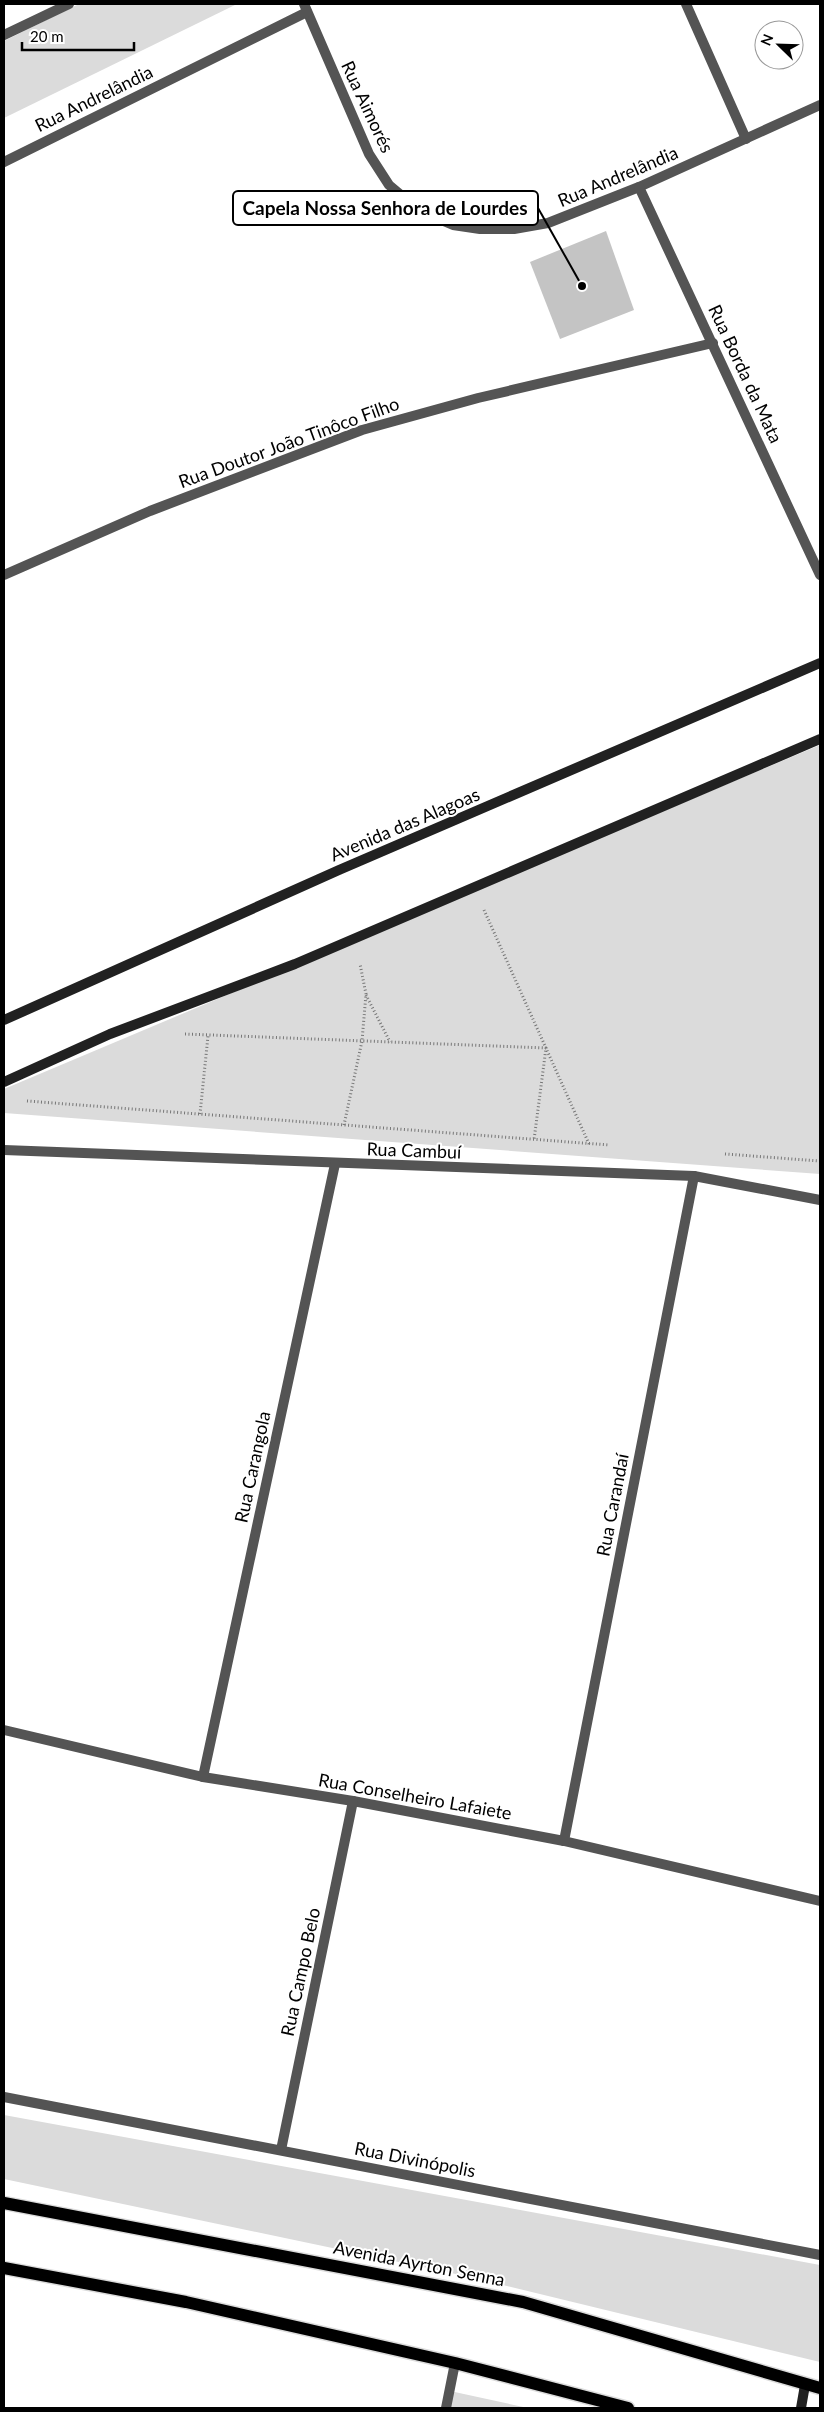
<svg xmlns="http://www.w3.org/2000/svg" width="824" height="2412" font-family="Lato,sans-serif">
<style>
.green{fill:#dbdbdb}
.building{fill:#c4c4c4}
.lines{fill:none;stroke-linecap:round;stroke-linejoin:round}
.primary-casing{stroke:#dbdbdb;stroke-width:15}
.path{stroke:#767676;stroke-width:3;stroke-dasharray:1 2.5;stroke-linecap:butt}
.street{stroke:#545454;stroke-width:10}
.secondary{stroke:#212121;stroke-width:10}
.primary{stroke:#000;stroke-width:12}
.labels{text-anchor:middle;stroke-width:4;stroke-linejoin:round;paint-order:stroke}
.street-label{font-size:18px;fill:#000;stroke:#fff}
.leader{fill:none;stroke:#000;stroke-width:2}
.callout-dot{fill:#000;stroke:#fff;stroke-width:2}
.callout{fill:#fff;stroke:#000;stroke-width:2}
.callout-label{font-size:19px;text-anchor:middle;font-weight:bold;fill:#000}
</style>
<rect width="100%" height="100%" fill="#fff"/>
<g class="green">
<path d="M79 4H237L4 118V41Z"/>
<path d="M820 745V1174L4 1113V1089Z"/>
<path d="M4 2115 820 2265V2362L470 2277 4 2179Z"/>
<path d="M450 2391 528 2408H449Z"/>
</g>
<path class="building" d="M606 231 634 310 560 339 530 262Z"/>
<g class="lines">
<g class="primary-casing">
<g id="primary">
<path d="M4 2203 523 2302 820 2388"/>
<path d="M4 2268 186 2302 455 2363 628 2408"/>
</g>
</g>
<g class="path">
<path d="M484 910 589 1144"/>
<path d="M366 995 390 1042"/>
<path d="M185 1034 546 1048 534 1140"/>
<path d="M27 1101 609 1145"/>
<path d="M200 1114 208 1036"/>
<path d="M344 1125 362 1041 366 994 360 964"/>
<path d="M725 1154 820 1161"/>
</g>
<g class="street">
<path d="M304 4 369 154 389 185 420 211 453 225 480 229H514L548 223 639 187 820 105"/>
<path d="M686 4 746 139"/>
<path d="M4 35 69 4"/>
<path d="M4 162 307 12"/>
<path d="M639 187 820 575"/>
<path d="M4 575 150 511 362 430 478 398 713 343"/>
<path d="M4 1150 694 1176 820 1200"/>
<path d="M4 1730 203 1777 353 1801 564 1841 820 1901"/>
<path d="M203 1777 335 1164"/>
<path d="M564 1841 694 1176"/>
<path d="M4 2097 820 2255"/>
<path d="M281 2150 353 1801"/>
<path d="M446 2408 455 2363"/>
</g>
<g class="secondary">
<path d="M4 1020 339 870 820 663"/>
<path d="M4 1082 110 1034 295 964 820 739"/>
<path d="M801 2408 805 2385"/>
</g>
<use href="#primary" class="primary"/>
</g>
<g class="labels">
<g class="street-label">
<text transform="translate(94 99) rotate(-26)" y="6">Rua Andrelândia</text>
<text transform="translate(367 107) rotate(65)" y="6">Rua Aimorés</text>
<text transform="translate(618 177) rotate(-23)" y="6">Rua Andrelândia</text>
<text transform="translate(745 374) rotate(65)" y="6">Rua Borda da Mata</text>
<text transform="translate(289 443) rotate(-20)" y="6">Rua Doutor João Tinôco Filho</text>
<text transform="translate(405 825) rotate(-23)" y="6">Avenida das Alagoas</text>
<text transform="translate(414 1151) rotate(2)" y="6">Rua Cambuí</text>
<text transform="translate(253 1467) rotate(-78)" y="6">Rua Carangola</text>
<text transform="translate(613 1505) rotate(-79)" y="6">Rua Carandaí</text>
<text transform="translate(415 1797) rotate(10)" y="6">Rua Conselheiro Lafaiete</text>
<text transform="translate(301 1972) rotate(-78)" y="6">Rua Campo Belo</text>
<text transform="translate(415 2160) rotate(11)" y="6">Rua Divinópolis</text>
<text transform="translate(419 2264) rotate(11)" y="6">Avenida Ayrton Senna</text>
</g>
</g>
<path class="leader" d="M582 286L538 208"/>
<circle class="callout-dot" cx="582" cy="286" r="5"/>
<rect class="callout" x="233" y="191" width="305" height="34" rx="5"/>
<g class="callout-label">
<text x="385" y="215">Capela Nossa Senhora de Lourdes</text>
</g>
<rect width="824" height="2412" fill="none" stroke="#000000" stroke-width="10"/>
<g transform="translate(779 45) rotate(293)"><circle r="24" fill="#ffffff" stroke="#999999"/>
<path d="M0-4L9 19L0 12L-9 19Z" fill="#000000"/>
<text y="-8" font-size="14" font-weight="bold" text-anchor="middle" fill="#000000">N</text>
</g>
<path d="M22 42v8h112v-8" fill="none" stroke="#000000" stroke-width="2.5"/>
<text x="30" y="42" font-size="15" fill="#000000" stroke="#ffffff" stroke-width="4" paint-order="stroke">20 m</text>
</svg>
